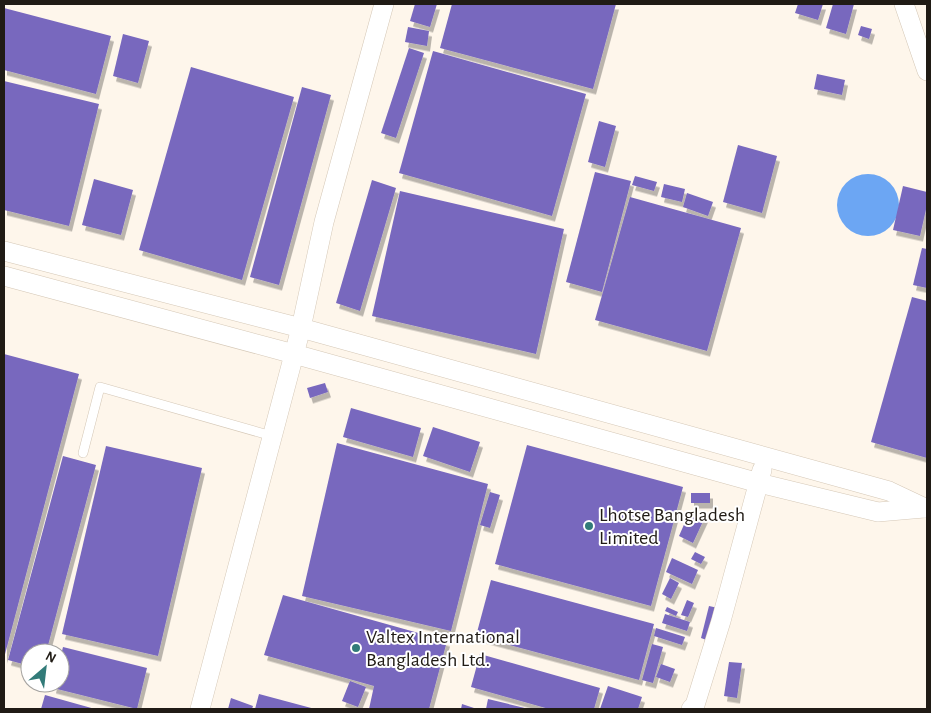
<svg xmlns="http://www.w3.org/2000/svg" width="931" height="713" font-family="'Alegreya Sans',sans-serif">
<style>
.water{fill:#6ca6f3}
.building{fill:#7868be;filter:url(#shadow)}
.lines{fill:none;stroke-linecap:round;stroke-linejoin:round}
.service-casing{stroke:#d5c8b7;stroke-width:10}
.minor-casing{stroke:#d5c8b7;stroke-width:20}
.service{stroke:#fff;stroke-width:9}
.minor{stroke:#fff;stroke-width:19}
.poi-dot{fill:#327b79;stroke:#fff;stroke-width:2}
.labels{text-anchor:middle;stroke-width:4;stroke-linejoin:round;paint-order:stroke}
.poi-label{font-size:20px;fill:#201b15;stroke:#fff;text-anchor:start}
</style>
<defs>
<filter id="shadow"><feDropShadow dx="3" dy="5.5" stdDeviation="0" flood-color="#0004"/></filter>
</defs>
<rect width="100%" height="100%" fill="#fef6eb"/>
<circle class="water" cx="868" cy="205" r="31"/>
<g class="building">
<path d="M415 4H437L430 27 410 21Z"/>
<path d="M452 4H616L593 89 440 48Z"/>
<path d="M798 4H823L818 20 795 13Z"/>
<path d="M833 4H854L846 34 826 28Z"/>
<path d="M4 8 111 36 96 94 4 70Z"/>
<path d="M861 26 872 29 869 39 858 35Z"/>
<path d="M408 27 429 31 427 46 405 42Z"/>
<path d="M123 34 149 41 138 83 113 76Z"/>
<path d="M409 48 424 53 396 138 381 133Z"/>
<path d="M433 51 586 94 552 216 399 173Z"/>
<path d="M191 67 294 97 242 280 139 250Z"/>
<path d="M817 74 845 80 842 95 814 89Z"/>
<path d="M4 81 99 104 69 226 4 210Z"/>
<path d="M302 87 331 95 279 285 250 277Z"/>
<path d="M599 121 616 126 605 167 588 162Z"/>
<path d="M738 145 777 156 762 213 723 202Z"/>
<path d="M595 172 631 181 602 292 566 282Z"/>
<path d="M635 176 657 182 654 191 632 185Z"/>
<path d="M94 179 133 190 121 235 82 225Z"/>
<path d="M372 180 396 188 360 311 336 303Z"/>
<path d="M664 184 685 189 682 202 661 197Z"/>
<path d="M903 186 927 192V205L920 236 893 230Z"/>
<path d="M400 191 564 229 536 354 372 316Z"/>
<path d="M687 193 713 202 708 216 683 207Z"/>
<path d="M630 197 741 228 707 351 595 320Z"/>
<path d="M922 248 927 249V288L913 285Z"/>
<path d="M912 297 927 301V458L871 442Z"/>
<path d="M4 354 79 374 4 658Z"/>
<path d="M325 383 328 392 310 398 307 388Z"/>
<path d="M351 408 421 428 413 457 343 437Z"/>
<path d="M433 427 480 442 470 472 423 456Z"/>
<path d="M337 443 488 484 451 631 302 596Z"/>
<path d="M527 445 683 487 651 606 495 564Z"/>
<path d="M106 446 202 468 158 656 62 634Z"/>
<path d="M63 456 96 465 46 653H30V666L8 660Z"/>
<path d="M490 492 500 495 490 528 480 525Z"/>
<rect x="691" y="493" width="19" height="10"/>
<path d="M690 511 705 517 693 543 679 536Z"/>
<path d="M695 552 705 557 701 564 691 559Z"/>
<path d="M672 558 698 570 692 584 666 572Z"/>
<path d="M670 578 679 583 671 599 662 594Z"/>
<path d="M491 580 654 624 639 680 476 636Z"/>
<path d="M283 595 447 641 429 709H369L374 686 264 655Z"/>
<path d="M687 600 694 603 688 617 681 615Z"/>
<path d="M709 606 718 608 709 641 701 638Z"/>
<path d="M667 607 678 612 676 616 665 611Z"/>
<path d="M665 614 690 622 687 631 662 623Z"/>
<path d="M656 628 685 637 682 645 654 636Z"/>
<path d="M652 644 663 647 653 683 642 680Z"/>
<path d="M63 647 147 668 137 709 53 688 54 683H60V659Z"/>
<path d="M480 654 600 688 594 709H549L471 687Z"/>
<path d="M729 662 742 663 737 698 724 696Z"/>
<path d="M661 664 675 669 670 682 656 677Z"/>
<path d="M350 681 366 687 358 707 342 701Z"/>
<path d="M608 686 642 697 638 709H600Z"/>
<path d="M259 694 315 709H255Z"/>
<path d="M45 695 95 709H41Z"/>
<path d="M231 698 253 706 252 709H228Z"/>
<path d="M488 699 529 709H486Z"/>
<path d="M462 704 477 709H461Z"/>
</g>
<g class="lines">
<g class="service-casing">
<path id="service" d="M83 453 100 387 272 436"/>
</g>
<g class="minor-casing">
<g id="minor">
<path d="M904 4 927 71"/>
<path d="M4 251 301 328 889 491 925 508"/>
<path d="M4 276 294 354 759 483 878 512 924 508"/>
<path d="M200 709 301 328 324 222 384 4"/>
<path d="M691 709 695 705 721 621 762 470"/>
</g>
</g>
<use href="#service" class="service"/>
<use href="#minor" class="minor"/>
</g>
<g class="poi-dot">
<circle cx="589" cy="526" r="5"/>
<circle cx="356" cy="648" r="5"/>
</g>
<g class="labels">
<g class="poi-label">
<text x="599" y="521">Lhotse Bangladesh<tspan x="599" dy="23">Limited</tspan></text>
<text x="366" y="643">Valtex International<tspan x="366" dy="23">Bangladesh Ltd.</tspan></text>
</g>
</g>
<rect width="931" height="713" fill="none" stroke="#201b15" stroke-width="10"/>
<g transform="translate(45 668) rotate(28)"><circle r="24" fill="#ffffff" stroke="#a6a4a1"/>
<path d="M0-4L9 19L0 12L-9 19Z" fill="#327b79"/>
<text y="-8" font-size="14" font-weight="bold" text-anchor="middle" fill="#201b15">N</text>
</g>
</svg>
